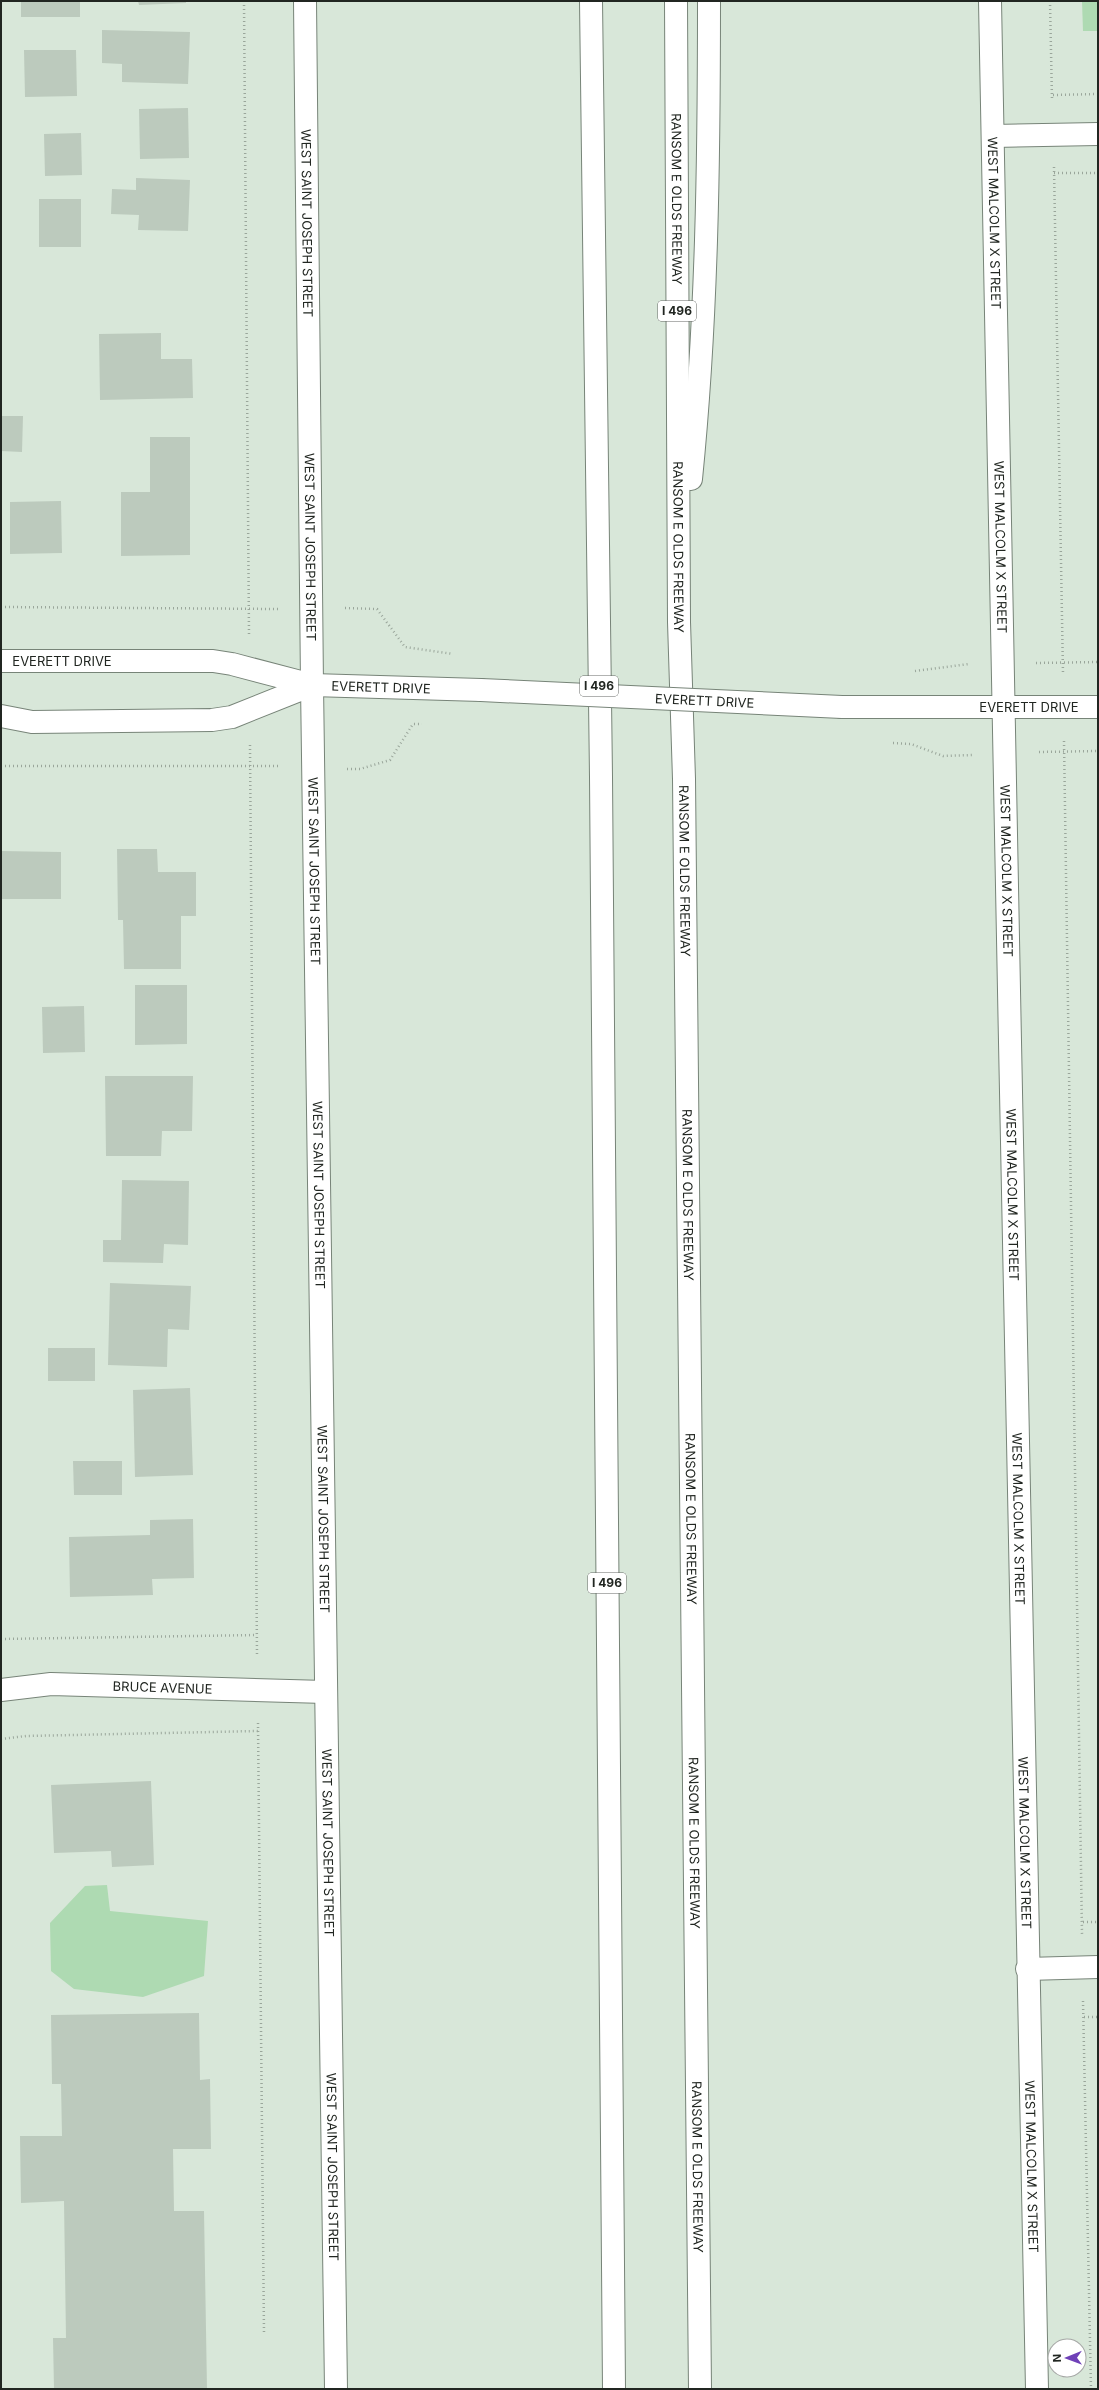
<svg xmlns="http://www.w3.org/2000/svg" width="1099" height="2390" font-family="Inter,sans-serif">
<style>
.green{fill:#aedab2}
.building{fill:#bccabd}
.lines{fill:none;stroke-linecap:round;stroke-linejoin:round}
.minor-casing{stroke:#778478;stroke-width:24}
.tertiary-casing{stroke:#778478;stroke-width:24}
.secondary-casing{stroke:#778478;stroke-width:24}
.motorway-casing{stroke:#778478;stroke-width:24}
.path{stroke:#9aa69b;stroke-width:2.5;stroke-dasharray:1 3;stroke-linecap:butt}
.minor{stroke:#fff;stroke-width:22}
.tertiary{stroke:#fff;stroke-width:22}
.secondary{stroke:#fff;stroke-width:22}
.motorway{stroke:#fff;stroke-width:22}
.minor-bridge-casing{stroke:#778478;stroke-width:24;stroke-linecap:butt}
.minor-bridge{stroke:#fff;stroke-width:22}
.labels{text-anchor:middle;stroke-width:3;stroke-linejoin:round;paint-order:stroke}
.shield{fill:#fff;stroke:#646764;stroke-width:1}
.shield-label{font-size:12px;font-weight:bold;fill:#212621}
.street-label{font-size:13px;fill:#212621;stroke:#fff}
</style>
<rect width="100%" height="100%" fill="#d8e7d9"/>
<g class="green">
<path d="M1082 1H1098V31H1083Z"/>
<path d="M107 1885 110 1911 208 1921 204 1976 143 1997 74 1989 51 1971 50 1923 85 1886Z"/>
</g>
<g class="building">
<rect x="21" y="1" width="59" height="16"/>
<path d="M138 1H186V3L139 5Z"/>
<path d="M102 30 190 32 188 84 122 82V64L102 63Z"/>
<path d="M24 50H76L77 96 25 97Z"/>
<path d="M188 108 189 158 140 159 139 109Z"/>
<path d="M81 133 82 175 45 176 44 134Z"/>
<path d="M136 178 190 180 188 231 138 230 139 215 111 214 112 189 136 190Z"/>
<rect x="39" y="199" width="42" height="48"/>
<path d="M161 333V359H192L193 398 100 400 99 334Z"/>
<path d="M1 416H23L22 452 1 451Z"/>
<path d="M150 437H190V555L121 556V492H150Z"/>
<path d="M61 501 62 553 10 554V502Z"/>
<path d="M117 849H157L158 872H196V916H181V969H124L123 920H118Z"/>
<path d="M1 851 61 852V899H1Z"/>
<path d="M135 985H187V1044L135 1045Z"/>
<path d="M84 1006 85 1052 43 1053 42 1007Z"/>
<path d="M105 1076H193L192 1131H162L161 1156H106Z"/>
<path d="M122 1180 189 1181 188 1245 164 1244 163 1263 103 1262V1240H121Z"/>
<path d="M110 1283 191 1286 189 1330 168 1329 167 1367 108 1365Z"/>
<rect x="48" y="1348" width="47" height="33"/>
<path d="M190 1388 193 1475 135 1477 133 1390Z"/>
<path d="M73 1461H122V1495H74Z"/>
<path d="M193 1519 194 1578 152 1579 153 1595 70 1597 69 1537 150 1535V1520Z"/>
<path d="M151 1781 154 1865 112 1867 111 1851 54 1853 51 1785Z"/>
<path d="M199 2013 200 2080 210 2079 211 2149H173L174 2211H204L207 2389H54L53 2338H66L64 2201 21 2203 20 2136H62L61 2084H52L51 2015Z"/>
</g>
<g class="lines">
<g class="minor-casing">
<g id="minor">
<path d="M993 136 1098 134"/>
<path id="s1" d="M1 661H213L232 664 312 685 481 690"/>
<path id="s2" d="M842 707H1098"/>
<path d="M1 716 32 722 212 720 232 717 312 685"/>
<path id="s3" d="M1 1690 51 1684 325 1692"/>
<path d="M1027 1969 1098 1967"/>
</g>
</g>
<g class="tertiary-casing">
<g id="tertiary">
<path id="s4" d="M990 1C1007 797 1018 1593 1037 2389"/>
</g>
</g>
<g class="secondary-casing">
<g id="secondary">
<path id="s5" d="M305 1 312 685 336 2389"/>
</g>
</g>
<g class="motorway-casing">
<g id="motorway">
<path d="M591 1 601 777 614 2389"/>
<path id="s6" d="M676 1 679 622 684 779 700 2389"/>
<path d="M691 479C707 320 709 161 709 1"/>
</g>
</g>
<g class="path">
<path d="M244 1 249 634"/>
<path d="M1050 1 1052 100"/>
<path d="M1053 95 1098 94"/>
<path d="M1054 167 1063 674"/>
<path d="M1054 173H1098"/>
<path d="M1 607 278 609"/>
<path d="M345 608 377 609 405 647 453 654"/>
<path d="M1036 663 1098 662"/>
<path d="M915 671 969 664"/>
<path d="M1064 741 1082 1934"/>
<path d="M893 743 911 744 943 756 972 755"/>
<path d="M250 745 257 1656"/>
<path d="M1039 752 1098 751"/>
<path d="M1 766H280"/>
<path d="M347 769H360L390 760 413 724H422"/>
<path d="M1 1639 257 1635"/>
<path d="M258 1723 264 2333"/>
<path d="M1 1739 26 1736 258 1731"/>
<path d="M1083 1922H1098"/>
<path d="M1083 2001 1091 2389"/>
<path d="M1084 2017H1098"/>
</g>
<use href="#minor" class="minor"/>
<use href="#tertiary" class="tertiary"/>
<use href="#secondary" class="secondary"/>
<use href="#motorway" class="motorway"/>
<g class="minor-bridge-casing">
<g id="minor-bridge">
<path id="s7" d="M481 690 842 707"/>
</g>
</g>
<use href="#minor-bridge" class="minor-bridge"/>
</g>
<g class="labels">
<g class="shield">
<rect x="658" y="301" width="38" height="20" rx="3"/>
<rect x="580" y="676" width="38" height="20" rx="3"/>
<rect x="588" y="1573" width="38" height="20" rx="3"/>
</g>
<g class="shield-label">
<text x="677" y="315">I 496</text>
<text x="599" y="690">I 496</text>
<text x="607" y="1587">I 496</text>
</g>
<g class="street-label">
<text dy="5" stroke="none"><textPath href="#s6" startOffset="198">RANSOM E OLDS FREEWAY</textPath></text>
<text dy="5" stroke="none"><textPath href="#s5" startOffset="222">WEST SAINT JOSEPH STREET</textPath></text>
<text dy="5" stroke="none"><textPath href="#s4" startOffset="222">WEST MALCOLM X STREET</textPath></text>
<text dy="5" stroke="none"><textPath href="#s5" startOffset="546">WEST SAINT JOSEPH STREET</textPath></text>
<text dy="5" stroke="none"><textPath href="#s6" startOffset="546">RANSOM E OLDS FREEWAY</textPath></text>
<text dy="5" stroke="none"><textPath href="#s4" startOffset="546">WEST MALCOLM X STREET</textPath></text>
<text dy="5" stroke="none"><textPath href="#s1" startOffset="61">EVERETT DRIVE</textPath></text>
<text dy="5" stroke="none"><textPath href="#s1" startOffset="383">EVERETT DRIVE</textPath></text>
<text dy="5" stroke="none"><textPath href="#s7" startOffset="224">EVERETT DRIVE</textPath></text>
<text dy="5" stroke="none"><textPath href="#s2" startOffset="187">EVERETT DRIVE</textPath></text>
<text dy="5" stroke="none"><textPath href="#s5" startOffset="870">WEST SAINT JOSEPH STREET</textPath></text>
<text dy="5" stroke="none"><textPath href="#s6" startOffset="870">RANSOM E OLDS FREEWAY</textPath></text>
<text dy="5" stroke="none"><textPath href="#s4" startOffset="870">WEST MALCOLM X STREET</textPath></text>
<text dy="5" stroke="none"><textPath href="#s5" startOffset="1194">WEST SAINT JOSEPH STREET</textPath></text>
<text dy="5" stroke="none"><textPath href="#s6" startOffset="1194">RANSOM E OLDS FREEWAY</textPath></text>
<text dy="5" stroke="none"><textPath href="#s4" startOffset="1194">WEST MALCOLM X STREET</textPath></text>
<text dy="5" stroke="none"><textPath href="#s5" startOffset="1518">WEST SAINT JOSEPH STREET</textPath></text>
<text dy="5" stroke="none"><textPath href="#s6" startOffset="1518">RANSOM E OLDS FREEWAY</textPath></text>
<text dy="5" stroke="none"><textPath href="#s4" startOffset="1518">WEST MALCOLM X STREET</textPath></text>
<text dy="5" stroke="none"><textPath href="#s3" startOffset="162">BRUCE AVENUE</textPath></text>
<text dy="5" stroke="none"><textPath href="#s5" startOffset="1842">WEST SAINT JOSEPH STREET</textPath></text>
<text dy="5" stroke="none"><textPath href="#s6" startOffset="1842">RANSOM E OLDS FREEWAY</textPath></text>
<text dy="5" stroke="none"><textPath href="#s4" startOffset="1842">WEST MALCOLM X STREET</textPath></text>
<text dy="5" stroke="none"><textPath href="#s5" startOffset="2166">WEST SAINT JOSEPH STREET</textPath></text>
<text dy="5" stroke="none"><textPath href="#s6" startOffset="2166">RANSOM E OLDS FREEWAY</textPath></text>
<text dy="5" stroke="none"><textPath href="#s4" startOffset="2166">WEST MALCOLM X STREET</textPath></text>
</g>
</g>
<rect width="1099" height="2390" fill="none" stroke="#212621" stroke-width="4"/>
<g transform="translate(1067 2358) rotate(269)"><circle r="19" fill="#ffffff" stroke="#a6a8a6"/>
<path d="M0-3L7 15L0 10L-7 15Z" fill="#6f41b8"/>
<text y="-6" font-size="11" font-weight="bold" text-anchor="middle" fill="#212621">N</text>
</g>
</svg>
